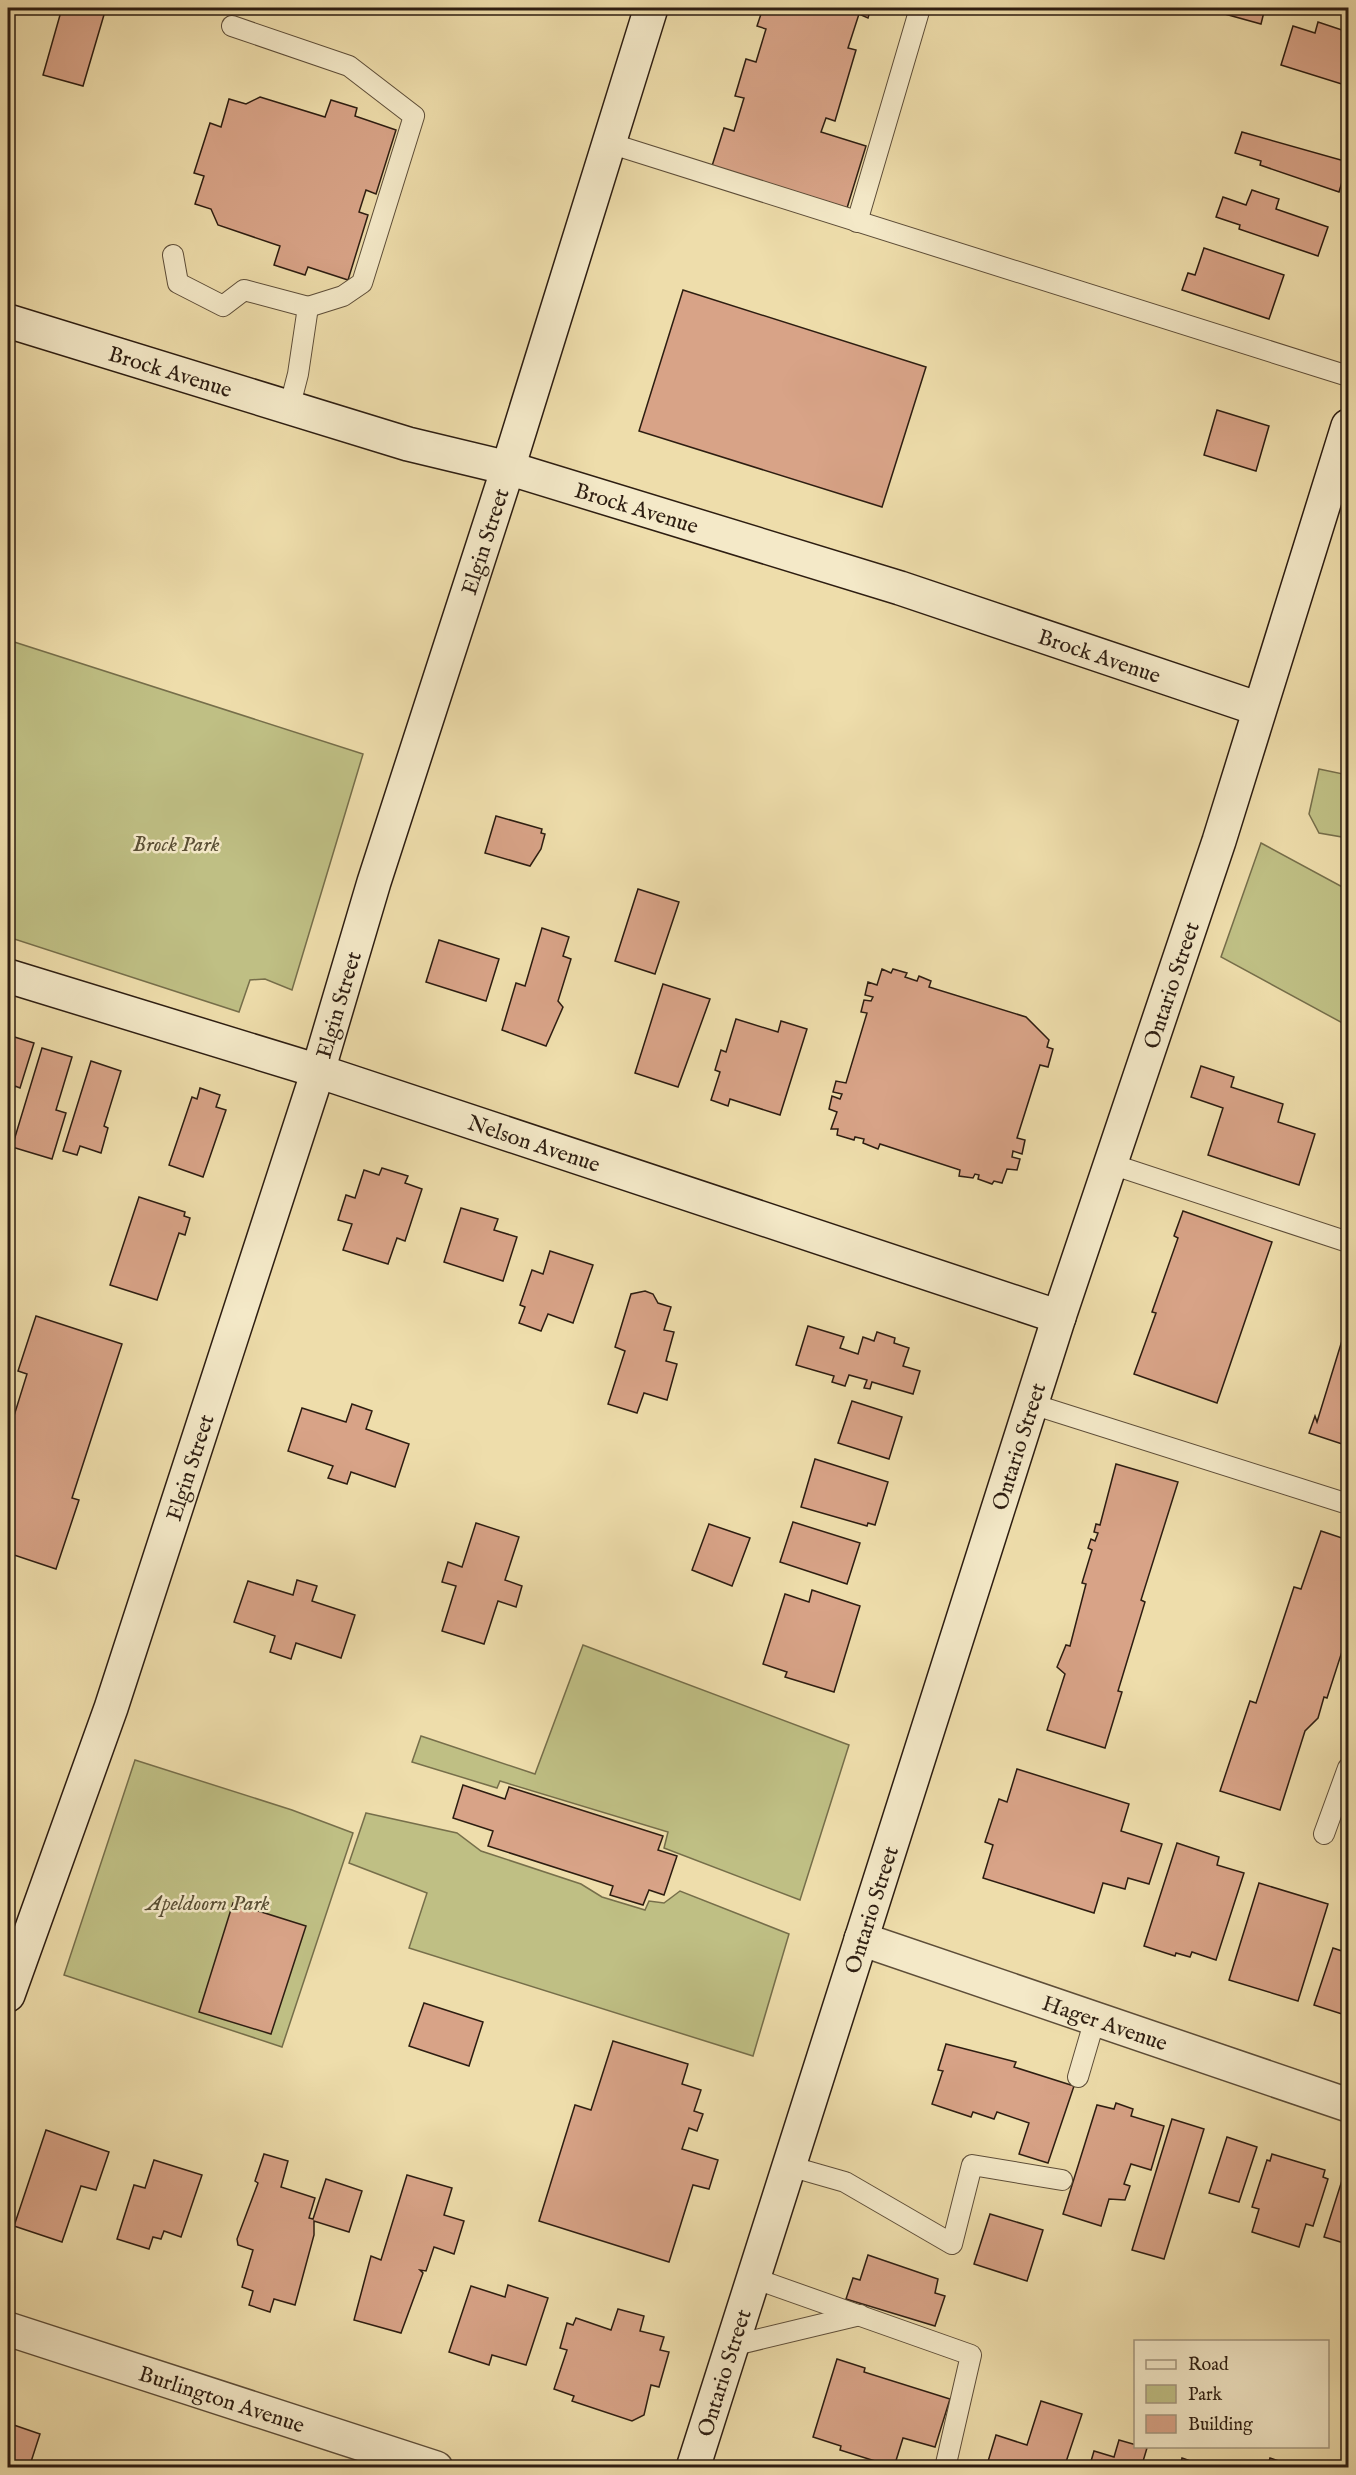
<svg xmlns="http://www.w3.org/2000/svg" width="1356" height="2475" font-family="'IM FELL English',serif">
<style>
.green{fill:#bfbf84;stroke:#766e4a;stroke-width:1.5}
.building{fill:#d8a387;stroke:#2d1d11;stroke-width:1.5}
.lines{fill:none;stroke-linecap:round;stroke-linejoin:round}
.lane-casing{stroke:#5d4d38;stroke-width:22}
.street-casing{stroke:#5d4d38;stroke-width:36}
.secondary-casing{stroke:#2d1d11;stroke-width:36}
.lane{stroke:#f4e9c8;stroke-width:20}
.street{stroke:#f4e9c8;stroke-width:33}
.secondary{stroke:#f4e9c8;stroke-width:33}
.labels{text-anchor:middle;stroke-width:5;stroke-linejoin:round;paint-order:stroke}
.street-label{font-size:22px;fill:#2d1d11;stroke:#f4e9c8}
.park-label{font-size:22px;font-style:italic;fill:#594e34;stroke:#f4e9c8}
</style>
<rect width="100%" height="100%" fill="#eeddab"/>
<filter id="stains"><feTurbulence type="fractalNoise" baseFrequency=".00333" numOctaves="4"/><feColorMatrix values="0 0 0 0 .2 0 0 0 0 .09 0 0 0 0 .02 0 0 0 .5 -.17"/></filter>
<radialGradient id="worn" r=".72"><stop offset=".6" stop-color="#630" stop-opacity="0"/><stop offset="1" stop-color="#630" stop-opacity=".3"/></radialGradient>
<g class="green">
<path d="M8 640 363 754 292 990 265 979 250 980 239 1012 8 937Z"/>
<path d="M1319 769 1348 775V838L1319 833 1309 814Z"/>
<path d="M1261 843 1348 890V1026L1221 957Z"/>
<path d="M583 1645 849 1745 800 1900 664 1848 668 1832 500 1781 497 1788 412 1762 421 1736 535 1774Z"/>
<path d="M135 1760 292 1810 353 1833 282 2047 64 1975Z"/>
<path d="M366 1813 457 1833 481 1851 581 1884 602 1897 645 1910 649 1901 664 1903 680 1891 789 1934 753 2056 409 1948 427 1893 349 1863Z"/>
</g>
<g class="building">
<path d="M62 8H106L83 86 43 75Z"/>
<path d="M763 8H871L868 18 859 14 848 48 856 50 835 121 826 118 821 132 866 146 847 208 712 166 724 128 734 131 744 98 735 96 746 59 756 62 766 29 757 26Z"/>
<path d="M1203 8H1265L1261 24Z"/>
<path d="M1318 22 1348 32V86L1281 65 1293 26 1315 33Z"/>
<path d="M260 97 325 117 331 100 357 108 355 116 396 130 376 194 366 190 359 212 368 215 348 280 308 267 305 275 274 265 280 246 218 225 211 209 195 204 204 176 194 173 210 123 221 127 229 99 246 104Z"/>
<path d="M1242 132 1348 162 1339 192 1260 165 1261 161 1235 153Z"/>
<path d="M1252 190 1279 199 1276 209 1328 227 1318 256 1239 229 1240 225 1216 217 1223 197 1246 205Z"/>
<path d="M1204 248 1284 275 1269 319 1182 290 1188 273 1195 275Z"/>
<path d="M683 290 926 367 882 507 639 431Z"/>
<path d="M1217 410 1269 426 1256 471 1204 455Z"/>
<path d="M496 816 542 829 541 833 545 834 541 849 530 866 485 853Z"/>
<path d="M638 889 679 902 655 974 615 961Z"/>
<path d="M542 928 569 937 563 956 571 959 558 1001 563 1007 546 1046 502 1030 516 983 525 986Z"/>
<path d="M439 940 499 959 486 1001 426 982Z"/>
<path d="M882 969 891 973 893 969 907 973 905 977 917 981 919 976 931 981 929 987 1026 1017 1049 1040 1047 1047 1053 1049 1048 1067 1040 1065 1017 1138 1025 1140 1022 1154 1013 1151 1012 1157 1020 1159 1017 1170 1007 1169 1002 1183 994 1181 992 1184 978 1179 979 1175 975 1174 973 1178 959 1176 960 1170 880 1144 878 1149 863 1143 864 1139 855 1137 854 1140 837 1135 838 1129H831L837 1112 829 1109 832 1096 840 1099 842 1094 833 1092 836 1081 846 1083 867 1013 861 1012 864 1000 871 1001 873 997 865 995 868 982 877 985Z"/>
<path d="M663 984 710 999 678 1087 635 1073Z"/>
<path d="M736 1019 778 1032 781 1021 807 1029 780 1115 730 1099 728 1106 711 1100 720 1072 715 1070 721 1050 726 1052Z"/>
<path d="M8 1035 34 1043 20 1088 15 1086 8 1109Z"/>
<path d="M42 1048 72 1057 56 1110 66 1113 52 1159 12 1147Z"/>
<path d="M91 1061 121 1071 104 1126 108 1128 101 1153 80 1146 77 1155 63 1151Z"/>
<path d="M1201 1066 1234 1077 1231 1087 1283 1104 1278 1122 1315 1134 1299 1185 1208 1155 1223 1108 1191 1097Z"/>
<path d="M200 1088 220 1095 216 1107 226 1110 203 1177 169 1165 192 1097 197 1099Z"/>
<path d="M382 1168 408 1176 405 1183 422 1189 405 1241 397 1238 388 1264 343 1250 352 1224 338 1220 346 1195 355 1198 364 1170 379 1175Z"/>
<path d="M139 1197 185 1212 184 1216 190 1218 185 1235 179 1233 157 1300 110 1285Z"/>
<path d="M461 1208 498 1219 494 1230 517 1237 503 1281 444 1262Z"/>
<path d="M1183 1211 1272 1242 1217 1403 1134 1374 1156 1313 1152 1312 1178 1238 1174 1236Z"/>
<path d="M550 1251 593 1265 573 1323 548 1314 541 1331 519 1323 525 1307 520 1305 532 1270 543 1274Z"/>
<path d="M645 1291 653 1294 658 1303 671 1307 664 1330 674 1332 666 1361 677 1364 667 1400 644 1393 637 1413 608 1404 625 1351 615 1347 631 1294Z"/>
<path d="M36 1316 122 1344 72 1498 79 1500 56 1569 8 1553V1435L27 1374 18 1371Z"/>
<path d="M1348 1321V1446L1309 1433 1315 1416 1317 1422Z"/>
<path d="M808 1326 844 1337 840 1348 858 1354 863 1337 874 1341 877 1332 895 1338 894 1343 909 1348 903 1366 920 1371 913 1394 872 1382 870 1389 864 1388 867 1380 849 1375 845 1386 832 1382 834 1376 796 1365Z"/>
<path d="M852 1401 902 1417 889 1459 838 1443Z"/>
<path d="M352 1404 372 1411 366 1429 409 1444 395 1487 351 1472 347 1484 328 1478 333 1466 288 1451 302 1408 346 1422Z"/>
<path d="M815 1459 888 1482 875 1525 868 1523 867 1526 801 1507Z"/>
<path d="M1116 1464 1178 1482 1141 1600 1145 1602 1118 1691 1122 1692 1105 1748 1047 1730 1065 1674 1057 1667 1066 1645 1070 1646 1086 1584 1082 1583 1092 1550 1088 1548 1091 1539 1095 1541 1098 1533 1094 1532 1096 1524 1100 1525Z"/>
<path d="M793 1522 860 1543 847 1584 780 1562Z"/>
<path d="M476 1523 519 1537 505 1580 522 1586 516 1607 498 1601 484 1644 442 1631 456 1586 442 1582 448 1562 462 1567Z"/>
<path d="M709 1524 750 1538 732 1586 692 1570Z"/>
<path d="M1321 1531 1348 1540V1633L1327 1698 1324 1697 1318 1718 1305 1731 1280 1810 1220 1791 1250 1701 1256 1703 1294 1587 1301 1589Z"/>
<path d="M297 1580 317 1586 312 1601 355 1615 341 1658 296 1643 291 1659 270 1652 275 1636 234 1622 248 1581 293 1595Z"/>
<path d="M812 1590 860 1606 834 1692 785 1677 787 1672 763 1664 785 1594 809 1602Z"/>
<path d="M8 1753 14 1755 8 1772Z"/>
<path d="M1017 1769 1129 1804 1121 1831 1162 1844 1149 1884 1128 1878 1125 1889 1103 1883 1094 1913 983 1878 993 1845 985 1842 999 1799 1007 1802Z"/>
<path d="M463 1785 505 1799 509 1787 663 1836 658 1850 677 1856 664 1895 649 1890 643 1905 610 1895 613 1886 488 1846 493 1831 453 1818Z"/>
<path d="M1177 1843 1219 1857 1217 1865 1244 1873 1216 1960 1192 1952 1190 1957 1176 1953 1175 1956 1144 1946Z"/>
<path d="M1259 1883 1328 1904 1298 2001 1229 1980Z"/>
<path d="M233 1903 306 1926 271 2034 199 2012Z"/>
<path d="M1345 1944 1348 1945V2016L1314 2005 1333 1948 1342 1951Z"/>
<path d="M424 2003 483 2022 469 2066 409 2046Z"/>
<path d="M613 2041 688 2064 682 2084 701 2090 694 2111 703 2114 697 2131 689 2128 682 2149 718 2160 709 2189 693 2185 669 2262 539 2221 575 2105 591 2110Z"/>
<path d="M946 2044 1016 2062 1014 2067 1074 2086 1048 2163 1019 2154 1029 2123 997 2112 994 2119 973 2112 971 2117 932 2104 942 2073 943 2071 938 2070Z"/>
<path d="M1116 2103 1133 2109 1131 2116 1164 2126 1151 2170 1131 2164 1124 2184 1130 2186 1125 2200 1109 2199 1101 2226 1063 2214 1097 2105 1114 2109Z"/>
<path d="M1172 2119 1204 2129 1164 2259 1132 2250Z"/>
<path d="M46 2130 109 2152 96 2190 81 2186 62 2242 14 2226Z"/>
<path d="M1227 2137 1257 2147 1239 2202 1209 2193Z"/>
<path d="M264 2154 288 2161 281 2187 315 2198 309 2218 313 2219 326 2179 362 2191 349 2232 314 2221V2235L295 2305 274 2299 270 2312 249 2305 253 2291 242 2287 253 2250 238 2245 237 2239 258 2183 255 2181Z"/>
<path d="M1272 2154 1325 2170 1323 2177 1328 2179 1313 2226 1306 2224 1299 2247 1252 2232 1259 2209 1252 2207 1267 2160 1270 2161Z"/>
<path d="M154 2160 202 2175 181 2237 164 2231 161 2239 153 2237 149 2249 117 2239 134 2185 145 2188Z"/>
<path d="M1344 2174 1348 2176V2254L1344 2252 1347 2244 1324 2237Z"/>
<path d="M407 2175 452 2188 444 2215 464 2221 454 2254 434 2247 426 2271 420 2270 423 2273 401 2333 354 2320 371 2256 381 2260Z"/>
<path d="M990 2214 1043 2230 1027 2281 974 2264Z"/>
<path d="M868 2255 938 2279 935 2293 945 2296 935 2326 846 2299 853 2278 860 2280Z"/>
<path d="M508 2285 548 2298 526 2365 492 2355 489 2365 449 2352 471 2286 505 2297Z"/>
<path d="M618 2309 644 2316 640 2331 664 2337 660 2350 669 2352 659 2387 651 2385 644 2415 632 2421 572 2401 574 2396 554 2389 567 2350 560 2348 567 2323 573 2325 576 2318 611 2330Z"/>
<path d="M837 2359 865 2368 864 2372 950 2399 935 2447 903 2438 894 2467 840 2450 841 2446 813 2437Z"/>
<path d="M1041 2401 1082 2414 1064 2468H986L996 2435 1027 2445Z"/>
<path d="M8 2423 40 2434 29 2468H8Z"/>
<path d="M1119 2440 1147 2448 1141 2468H1089L1094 2451 1114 2457Z"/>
<path d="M1182 2458 1210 2468H1180Z"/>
<path d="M1270 2458 1299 2468H1267Z"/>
<path d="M52 2462 70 2468H50Z"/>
</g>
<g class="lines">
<g class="lane-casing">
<g id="lane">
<path d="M232 26 349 66 414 116 362 283 343 296 308 307"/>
<path d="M609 143 1348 376"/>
<path d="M857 222 920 8"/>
<path d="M173 255 178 283 223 306 244 290 308 307 298 374 289 409"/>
<path d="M1111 1164 1348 1242"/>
<path d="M1032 1404 1348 1504"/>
<path d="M1324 1834 1348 1768"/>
<path d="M1078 2077 1095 2019"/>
<path d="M789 2166 845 2182 952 2244 972 2165 1062 2180"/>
<path d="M753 2278 971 2355 945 2468"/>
<path d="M731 2346 860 2315"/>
</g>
</g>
<g class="street-casing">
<g id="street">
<path id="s1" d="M861 1939 1348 2105"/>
<path id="s2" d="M8 2329 436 2468"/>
</g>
</g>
<g class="secondary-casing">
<g id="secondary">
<path id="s3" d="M8 321 408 444 508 468 900 588 1259 709"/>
<path id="s4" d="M8 976 318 1071 1059 1317"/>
<path id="s5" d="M8 1995 111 1708 318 1071 374 882 508 468 651 8"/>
<path id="s6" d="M693 2468 1059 1317 1219 841 1348 426"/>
</g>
</g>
<use href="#lane" class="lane"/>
<use href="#street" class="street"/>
<use href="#secondary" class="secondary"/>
</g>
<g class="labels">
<g class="street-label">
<text dy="8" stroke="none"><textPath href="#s3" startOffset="170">Brock Avenue</textPath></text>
<text dy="8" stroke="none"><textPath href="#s3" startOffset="656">Brock Avenue</textPath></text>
<text dy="8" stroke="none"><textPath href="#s5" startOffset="1530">Elgin Street</textPath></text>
<text dy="8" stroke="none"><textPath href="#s3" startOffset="1142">Brock Avenue</textPath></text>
<text dy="8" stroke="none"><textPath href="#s6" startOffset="1558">Ontario Street</textPath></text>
<text dy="8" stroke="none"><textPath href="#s5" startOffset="1044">Elgin Street</textPath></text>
<text dy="8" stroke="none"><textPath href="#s4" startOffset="552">Nelson Avenue</textPath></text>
<text dy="8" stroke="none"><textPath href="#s6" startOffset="1072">Ontario Street</textPath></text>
<text dy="8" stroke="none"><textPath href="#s5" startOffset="558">Elgin Street</textPath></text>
<text dy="8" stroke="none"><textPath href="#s6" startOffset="586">Ontario Street</textPath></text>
<text dy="8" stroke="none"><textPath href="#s1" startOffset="258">Hager Avenue</textPath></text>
<text dy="8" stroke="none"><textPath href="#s6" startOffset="100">Ontario Street</textPath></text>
<text dy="8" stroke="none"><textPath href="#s2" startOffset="225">Burlington Avenue</textPath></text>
</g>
<g class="park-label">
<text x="176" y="851">Brock Park</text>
<text x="208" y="1910">Apeldoorn Park</text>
</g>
</g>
<rect width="1356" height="2475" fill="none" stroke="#eeddab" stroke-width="30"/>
<rect x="9" y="9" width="1338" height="2457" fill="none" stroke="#2d1d11" stroke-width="3"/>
<rect x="15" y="15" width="1326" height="2445" fill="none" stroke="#2d1d11" stroke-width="1.5"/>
<rect x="1134" y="2340" width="195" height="108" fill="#f4e9c8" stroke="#a4977f" stroke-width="1.5"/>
<rect x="1146" y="2360" width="30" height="9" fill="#f4e9c8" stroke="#a4977f" stroke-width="1.5"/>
<text x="1188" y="2370" font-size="18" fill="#2d1d11">Road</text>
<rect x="1146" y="2385" width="30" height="18" fill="#bfbf84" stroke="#a4977f" stroke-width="1.5"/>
<text x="1188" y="2400" font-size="18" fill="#2d1d11">Park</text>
<rect x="1146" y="2415" width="30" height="18" fill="#d8a387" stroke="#a4977f" stroke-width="1.5"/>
<text x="1188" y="2430" font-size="18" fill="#2d1d11">Building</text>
<rect width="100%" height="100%" filter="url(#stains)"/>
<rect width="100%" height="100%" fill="url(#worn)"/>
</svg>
